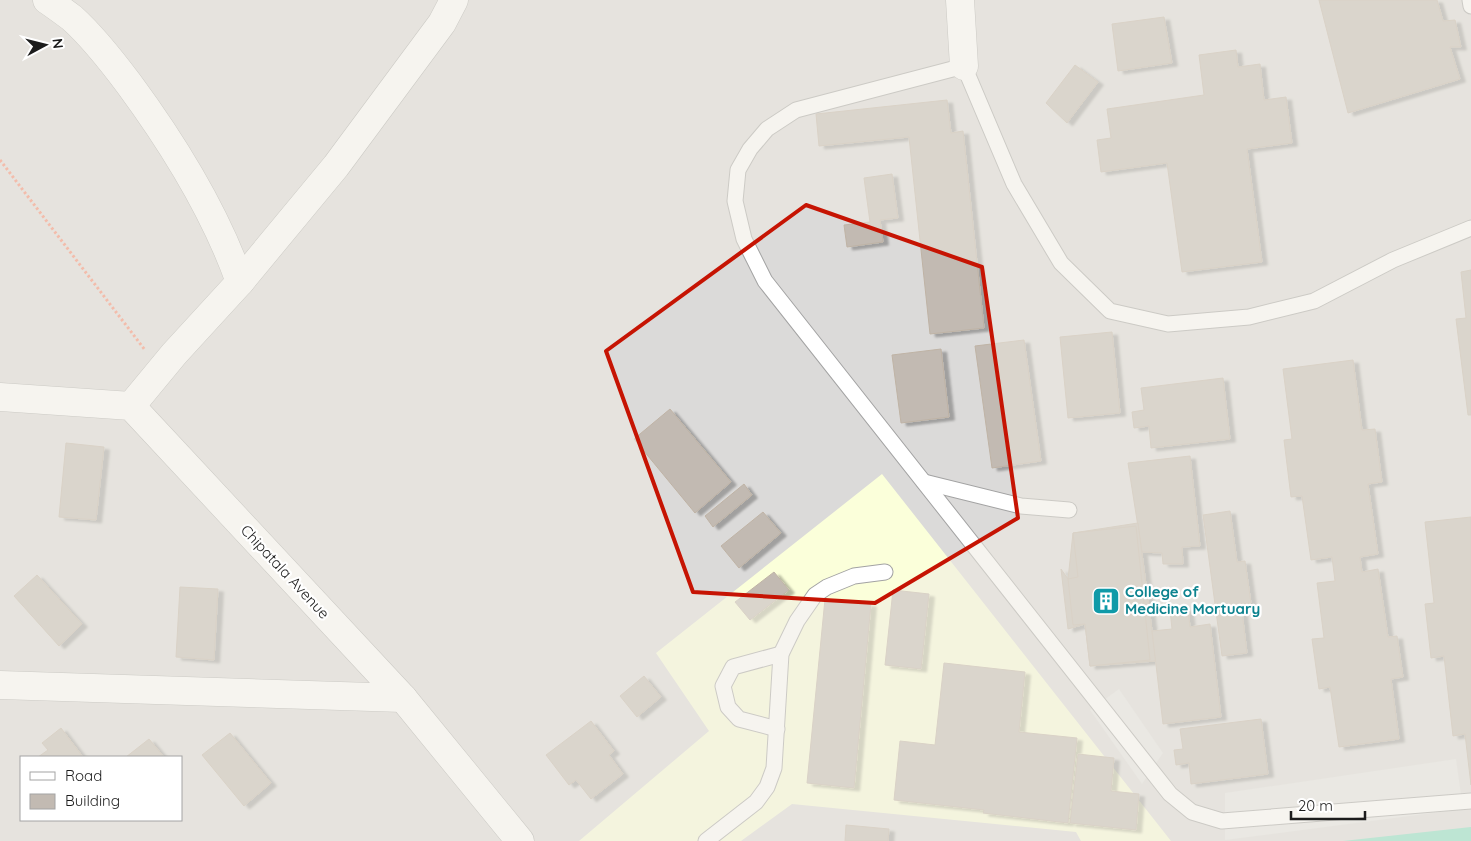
<svg xmlns="http://www.w3.org/2000/svg" width="1471" height="841" font-family="Quicksand,sans-serif">
<style>
.residential{fill:#dbdad9;fill-rule:evenodd}
.education{fill:#fbffda}
.pitch{fill:#80ddc1}
.parking{fill:#e4e4e4}
.building{fill:#c2bab2;stroke:#bfb3a5;filter:url(#shadow)}
.lines{fill:none;stroke-linecap:round;stroke-linejoin:round}
.lane-casing{stroke:#a3a3a3;stroke-width:17}
.street-casing{stroke:#a3a3a3;stroke-width:29}
.path{stroke:#f88469;stroke-width:3;stroke-dasharray:2.5 2.5;stroke-linecap:butt}
.lane{stroke:#fff;stroke-width:15}
.street{stroke:#fff;stroke-width:28}
.marked{fill:none;stroke:#c61403;stroke-width:4;stroke-linejoin:round}
.labels{text-anchor:middle;stroke-width:4.5;stroke-linejoin:round;paint-order:stroke}
.street-label{font-size:15px;fill:#1c1c1c;stroke:#fff}
.culture-label{font-size:15px;font-weight:bold;fill:#0d838f;stroke:#fff;text-anchor:start}
</style>
<defs>
<filter id="shadow"><feDropShadow dx="5.5" dy="3" stdDeviation="1" flood-color="#0004"/></filter>
</defs>
<rect width="100%" height="100%" fill="#eeebe2"/>
<path class="residential" d="M0 0H1471V841H0ZM21 757H181V820H21Z"/>
<path class="education" d="M882 474 1171 841H1081L1076 832 792 804 741 841H579L709 731 656 653Z"/>
<path class="pitch" d="M1471 827V841H1343Z"/>
<g class="parking">
<path d="M1119 689 1163 753 1142 784 1090 710Z"/>
<path d="M1456 759 1463 809 1225 840V793Z"/>
</g>
<g class="building">
<path d="M1319 0H1437L1443 21 1455 20 1461 47H1450L1460 79 1348 113Z"/>
<path d="M1164 17 1172 63 1118 71 1112 24Z"/>
<path d="M1236 50 1238 67 1260 64 1264 100 1286 97 1292 143 1247 149 1262 262 1182 272 1167 163 1101 172 1097 140 1111 138 1107 109 1204 95 1199 55Z"/>
<path d="M1075 65 1098 82 1067 123 1046 103Z"/>
<path d="M947 100 951 133 963 131 984 328 930 334 909 137 819 146 816 114Z"/>
<path d="M892 174 898 218 880 220 883 242 847 247 844 225 870 222 864 178Z"/>
<path d="M1471 270V415H1468L1456 319 1466 318 1461 272Z"/>
<path d="M1112 332 1120 413 1068 418 1060 337Z"/>
<path d="M1024 340 1041 461 992 468 975 346Z"/>
<path d="M941 349 949 417 901 423 892 355Z"/>
<path d="M1353 360 1362 430 1375 429 1382 482 1368 484 1378 554 1360 557 1362 572 1378 569 1388 637 1397 636 1403 677 1391 679 1399 739 1339 747 1330 687 1319 689 1312 639 1324 638 1317 583 1335 581 1332 557 1311 560 1302 496 1291 497 1284 440 1292 439 1283 369Z"/>
<path d="M1223 378 1230 439 1151 448 1149 426 1134 428 1132 412 1144 410 1141 388Z"/>
<path d="M670 409 731 482 695 513 634 439Z"/>
<path d="M66 443 104 447 96 520 59 517Z"/>
<path d="M1190 456 1200 546 1182 547 1183 564H1163L1162 553 1142 552 1128 463Z"/>
<path d="M744 484 752 495 713 527 705 516Z"/>
<path d="M1230 511 1237 562 1245 561 1251 603 1241 604 1247 653 1222 656 1203 515Z"/>
<path d="M763 512 781 533 739 568 721 546Z"/>
<path d="M1471 517V785L1465 734 1453 736 1444 656 1431 658 1425 604 1434 603 1425 522Z"/>
<path d="M1138 523 1156 661 1090 666 1085 624 1068 629 1061 569 1068 579 1073 533Z"/>
<path d="M1136 526 1150 660 1090 666 1085 624 1073 625 1068 579 1078 577 1073 533Z"/>
<path d="M774 572 789 590 750 620 735 602Z"/>
<path d="M37 575 82 624 59 646 14 596Z"/>
<path d="M180 587 218 589 214 660 176 657Z"/>
<path d="M893 590 929 594 921 669 885 665Z"/>
<path d="M825 599 871 604 854 788 807 783Z"/>
<path d="M1188 608 1190 627 1210 624 1221 717 1163 724 1152 631 1172 629 1170 610Z"/>
<path d="M944 663 1025 672 1019 732 1077 738 1068 823 983 813 984 810 894 800 900 741 935 745Z"/>
<path d="M644 676 661 697 637 717 620 696Z"/>
<path d="M1261 719 1268 774 1191 784 1189 763 1176 765 1174 750 1183 749 1180 729Z"/>
<path d="M591 721 614 751 609 755 623 774 591 799 576 780 569 785 546 755Z"/>
<path d="M61 728 83 757H38L48 750 42 743Z"/>
<path d="M230 733 271 783 244 806 202 755Z"/>
<path d="M149 739 164 757H126Z"/>
<path d="M1078 754 1114 758 1111 791 1139 794 1136 830 1070 823Z"/>
<path d="M846 825 889 829 888 841H845Z"/>
</g>
<g class="lines">
<g class="lane-casing">
<g id="lane">
<path d="M1470 0 1471 6"/>
<path d="M1471 228 1393 260 1314 301 1249 317 1168 324 1110 311 1061 263 1014 184 964 66 796 110 767 129 750 149 738 170 735 201 744 239 765 281 1170 794 1192 812 1222 821 1471 801"/>
<path d="M924 482 1021 506 1069 510"/>
<path d="M777 729 739 719 728 707 723 686 733 667 781 654"/>
<path d="M706 841 756 802 767 787 774 768 781 654 797 621 815 595 827 587 854 576 885 572"/>
</g>
</g>
<g class="street-casing">
<g id="street">
<path d="M47 0C56 6 64 12 72 18 91 35 114 64 129 84 174 145 215 211 240 282"/>
<path d="M960 0 964 66"/>
<path d="M0 397 131 406 403 698 520 841"/>
<path d="M131 406 174 354 240 282 336 166 442 23 454 0"/>
<path d="M0 685 403 698"/>
</g>
</g>
<path class="path" d="M0 160 145 350"/>
<use href="#lane" class="lane"/>
<use href="#street" class="street"/>
</g>
<path d="M0 0H1471V841H0ZM806 205 982 267 1018 518 875 603 693 592 606 351Z" fill="#eeebe2" fill-opacity=".55" fill-rule="evenodd"/>
<path class="marked" d="M806 205 982 267 1018 518 875 603 693 592 606 351Z"/>
<defs>
<g id="building-square" transform="scale(1.4375)"><rect x="-9" y="-9" width="18" height="18" rx="4" fill="#0f9aa8" stroke="#fff"/><path d="M-4-6H4V6H1V3H-1V6H-4ZM-2.5-4.3h1.7v1.8h-1.7ZM.8-4.3h1.7v1.8H.8ZM-2.5-1h1.7V.8h-1.7ZM.8-1h1.7V.8H.8Z" fill="#fff"/></g>
</defs>
<g fill-rule="evenodd">
<use href="#building-square" x="1106" y="601"/>
</g>
<g class="labels">
<g class="street-label">
<text transform="translate(285 572) rotate(47)" y="5">Chipatala Avenue</text>
</g>
<g class="culture-label">
<text x="1125" y="597">College of<tspan x="1125" dy="17">Medicine Mortuary</tspan></text>
</g>
</g>
<rect x="20" y="756" width="162" height="65" fill="#ffffff" stroke="#a4a4a4"/>
<rect x="30" y="772" width="25" height="8" fill="#ffffff" stroke="#a4a4a4"/>
<text x="65" y="781" font-size="15" fill="#1c1c1c">Road</text>
<rect x="30" y="794" width="25" height="15" fill="#c2bab2" stroke="#a4a4a4"/>
<text x="65" y="806" font-size="15" fill="#1c1c1c">Building</text>
<g transform="translate(45 45) rotate(83)" stroke="#ffffff" stroke-width="4" paint-order="stroke">
<path d="M0-4L9 19L0 12L-9 19Z" fill="#1c1c1c"/>
<text y="-8" font-size="14" font-weight="bold" text-anchor="middle" fill="#1c1c1c">N</text>
</g>
<path d="M1291 811v8h74v-8" fill="none" stroke="#1c1c1c" stroke-width="2.5"/>
<text x="1298" y="811" font-size="15" fill="#1c1c1c" stroke="#ffffff" stroke-width="4" paint-order="stroke">20 m</text>
</svg>
